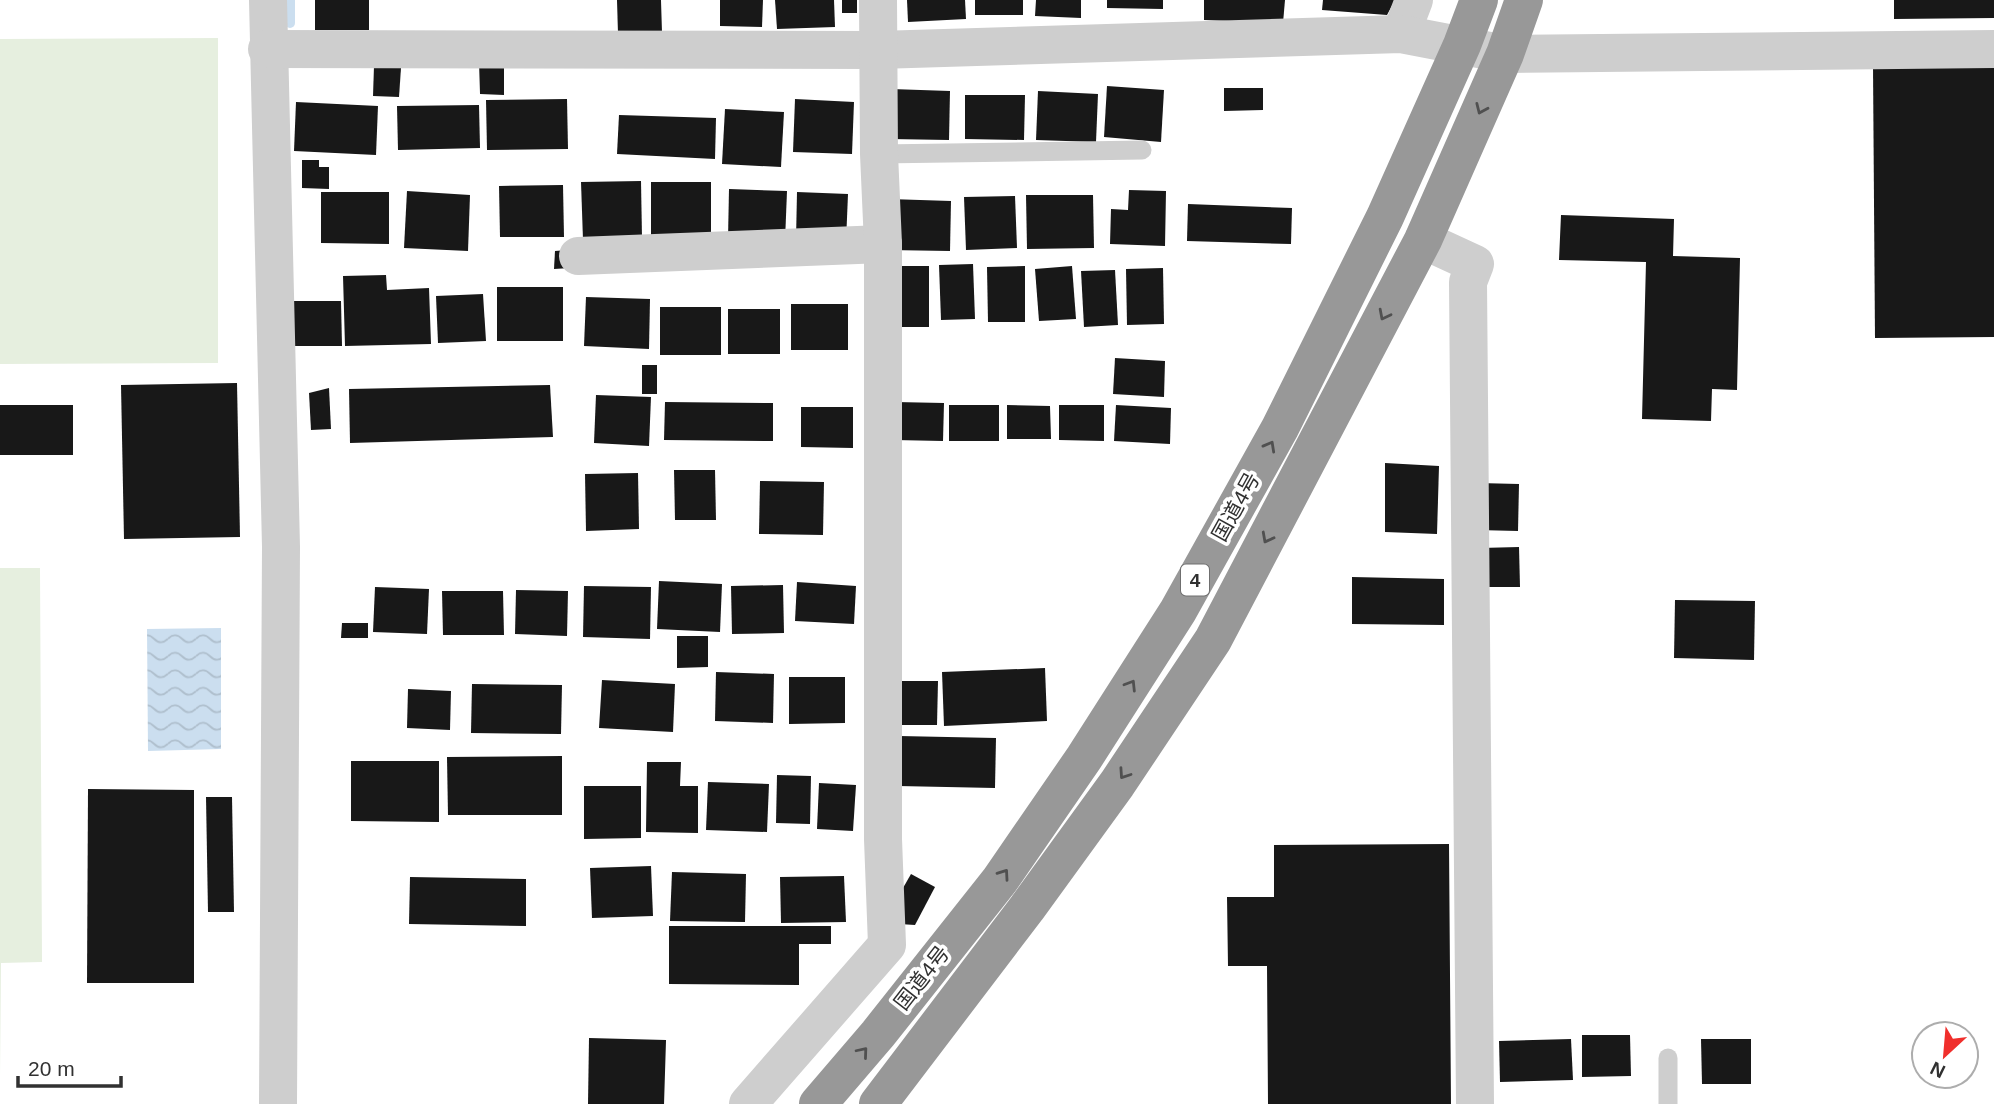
<svg xmlns="http://www.w3.org/2000/svg" width="1994" height="1104" font-family="Arial,'Noto Sans JP',sans-serif">
<style>
.garden{fill:#e6efdf}
.water{fill:url(#water-waves)}
.lines{fill:none;stroke-linecap:round;stroke-linejoin:round}
.stream{stroke:#cbdeef;stroke-width:10}
.building{fill:#181818}
.lane{stroke:#cecece;stroke-width:19}
.street{stroke:#cecece;stroke-width:38}
.highway{stroke:#989898;stroke-width:38}
.oneway{stroke:#505050}
.labels{text-anchor:middle;stroke-width:7;stroke-linejoin:round;paint-order:stroke}
.shield{fill:#fff;stroke:#6f6f6f;stroke-width:2}
.shield-label{font-size:19px;font-weight:bold;fill:#313131}
.street-label{font-size:21px;fill:#313131;stroke:#fff}
</style>
<defs>
<pattern id="water-waves" width="16" height="10" patternUnits="userSpaceOnUse" patternTransform="scale(1.75)"><rect width="16" height="10" fill="#cbdeef"/><path d="M0 5q4-4 8 0t8 0" fill="none" stroke="#afbfcd"/></pattern>
</defs>
<rect width="100%" height="100%" fill="#fff"/>
<g class="garden">
<path d="M218 38V363L0 364V39Z"/>
<path d="M0 568H40L42 962 1 963 0 1078Z"/>
</g>
<path class="water" d="M221 628V749L148 751 147 629Z"/>
<g class="lines">
<path class="stream" d="M290 23V0"/>
</g>
<g class="building">
<rect x="315" y="0" width="54" height="30"/>
<path d="M617 0H661L662 33 618 34Z"/>
<path d="M720 0H763L762 27 720 26Z"/>
<path d="M775 0H834L835 27 777 29Z"/>
<rect x="842" y="0" width="15" height="13"/>
<path d="M907 0H965L966 19 908 22Z"/>
<rect x="975" y="0" width="48" height="15"/>
<path d="M1036 0H1081V18L1035 16Z"/>
<path d="M1107 0H1163V9L1107 8Z"/>
<path d="M1204 0H1285L1283 23 1204 20Z"/>
<path d="M1323 0H1395L1387 15 1322 10Z"/>
<path d="M1894 0H1994V18L1894 19Z"/>
<path d="M479 61 504 62V95L480 94Z"/>
<path d="M374 66 401 68 399 97 373 96Z"/>
<path d="M1873 66H1994V337L1875 338Z"/>
<path d="M1107 86 1164 90 1161 142 1104 137Z"/>
<path d="M1224 88H1263V110L1224 111Z"/>
<path d="M891 89 950 91 949 140 890 139Z"/>
<path d="M1038 91 1098 94 1096 142 1036 140Z"/>
<path d="M965 95H1025L1024 140 965 139Z"/>
<path d="M567 99 568 149 487 150 486 100Z"/>
<path d="M795 99 854 102 852 154 793 152Z"/>
<path d="M296 102 378 106 376 155 294 151Z"/>
<path d="M479 105 480 148 398 150 397 106Z"/>
<path d="M725 109 784 112 781 167 722 164Z"/>
<path d="M619 115 716 118 715 159 617 154Z"/>
<path d="M302 160H319V167H329V189L302 188Z"/>
<path d="M641 181 642 238 583 240 581 182Z"/>
<path d="M651 182H711V236L651 237Z"/>
<path d="M563 185 564 237H500L499 186Z"/>
<path d="M729 189 787 191 785 241 728 239Z"/>
<path d="M1129 190 1166 191 1165 246 1110 244 1111 209 1128 210Z"/>
<path d="M407 191 470 195 468 251 404 248Z"/>
<path d="M321 192H389V244L321 243Z"/>
<path d="M797 192 848 194 846 242 796 240Z"/>
<path d="M1026 195H1093L1094 248 1027 249Z"/>
<path d="M1015 196 1017 248 966 250 964 197Z"/>
<path d="M889 199 951 201 950 251 888 250Z"/>
<path d="M1188 204 1292 208 1291 244 1187 241Z"/>
<path d="M1561 215 1674 219 1673 256 1740 258 1737 390 1712 389 1711 421 1642 419 1646 262 1559 260Z"/>
<path d="M568 250 570 268 554 269 555 251Z"/>
<path d="M973 264 975 319 941 320 939 265Z"/>
<path d="M893 266H929V327H894Z"/>
<path d="M1025 266V322H988L987 267Z"/>
<path d="M1072 266 1076 319 1039 321 1035 269Z"/>
<path d="M1163 268 1164 324 1127 325 1126 269Z"/>
<path d="M1115 270 1118 325 1084 327 1081 271Z"/>
<path d="M386 275 387 290 429 288 431 344 345 346 343 276Z"/>
<rect x="497" y="287" width="66" height="54"/>
<path d="M483 294 486 341 438 343 436 296Z"/>
<path d="M586 297 650 299 649 349 584 346Z"/>
<path d="M292 301H341L342 346H292Z"/>
<rect x="791" y="304" width="57" height="46"/>
<rect x="660" y="307" width="61" height="48"/>
<rect x="728" y="309" width="52" height="45"/>
<path d="M1115 358 1165 361 1164 397 1113 394Z"/>
<rect x="642" y="365" width="15" height="29"/>
<path d="M237 383 240 537 124 539 121 385Z"/>
<path d="M550 385 553 437 350 443 349 389Z"/>
<path d="M329 388 331 429 311 430 309 393Z"/>
<path d="M596 395 651 397 649 446 594 443Z"/>
<path d="M665 402 773 403V441L664 440Z"/>
<path d="M895 402 944 403 943 441 894 440Z"/>
<rect x="0" y="405" width="73" height="50"/>
<rect x="949" y="405" width="50" height="36"/>
<path d="M1007 405 1050 406 1051 439H1007Z"/>
<path d="M1059 405H1104V441L1059 440Z"/>
<path d="M1116 405 1171 408 1170 444 1114 441Z"/>
<path d="M801 407H853V448L801 447Z"/>
<path d="M1385 463 1439 466 1437 534 1385 532Z"/>
<path d="M674 470H715L716 520H675Z"/>
<path d="M638 473 639 529 586 531 585 474Z"/>
<path d="M760 481 824 482 823 535 759 534Z"/>
<path d="M1478 483 1519 484 1518 531 1477 530Z"/>
<path d="M1519 547 1520 587H1480V548Z"/>
<path d="M1352 577 1444 579V625L1352 624Z"/>
<path d="M659 581 722 584 720 632 657 629Z"/>
<path d="M797 582 856 586 854 624 795 621Z"/>
<path d="M783 585 784 633 732 634 731 586Z"/>
<path d="M584 586 651 587 650 639 583 637Z"/>
<path d="M375 587 429 589 427 634 373 632Z"/>
<path d="M516 590 568 591 567 636 515 634Z"/>
<path d="M442 591H503L504 635H443Z"/>
<path d="M1675 600 1755 601 1754 660 1674 658Z"/>
<path d="M342 623H368V638H341Z"/>
<path d="M677 636H708V667L677 668Z"/>
<path d="M1045 668 1047 721 944 726 942 672Z"/>
<path d="M716 672 774 674 773 723 715 721Z"/>
<path d="M789 677H845V723L789 724Z"/>
<path d="M602 680 675 684 673 732 599 728Z"/>
<path d="M895 681H938L937 725H895Z"/>
<path d="M472 684 562 685 561 734 471 733Z"/>
<path d="M408 689 451 691 450 730 407 728Z"/>
<path d="M899 736 996 738 995 788 898 786Z"/>
<path d="M562 756V815H448L447 757Z"/>
<path d="M351 761H439V822L351 821Z"/>
<path d="M647 762H681L680 786H698V833L646 832Z"/>
<path d="M777 775 811 776 810 824 776 823Z"/>
<path d="M708 782 769 784 767 832 706 830Z"/>
<path d="M819 783 856 785 853 831 817 829Z"/>
<path d="M584 786H641V838L584 839Z"/>
<path d="M88 789 194 790V983H87Z"/>
<path d="M206 797H232L234 912H208Z"/>
<path d="M1449 844 1451 1104H1268L1267 966H1228L1227 897H1274V845Z"/>
<path d="M651 866 653 916 592 918 590 868Z"/>
<path d="M672 872 746 874 745 922 670 921Z"/>
<path d="M911 874 935 887 915 925 883 923Z"/>
<path d="M844 876 846 922 781 923 780 877Z"/>
<path d="M410 877 526 879V926L409 924Z"/>
<path d="M669 926H831V944H799V985L669 984Z"/>
<path d="M1582 1035H1630L1631 1076 1582 1077Z"/>
<path d="M589 1038 666 1040 664 1104H588Z"/>
<path d="M1571 1039 1573 1080 1500 1082 1499 1041Z"/>
<path d="M1701 1039H1751V1084H1702Z"/>
</g>
<g class="lines">
<g class="lane">
<path d="M879 154 1142 150"/>
<path d="M1668 1058V1104"/>
</g>
<g class="street">
<path d="M268 0 281 547 278 1104"/>
<path d="M1401 34 1414 0"/>
<path d="M267 49 878 50 1401 34 1505 54 1994 49"/>
<path d="M1423 240 1475 264 1468 282 1475 1104"/>
<path d="M578 256 883 244"/>
<path d="M748 1104 887 945 883 839V244L879 154 878 0"/>
</g>
<g class="highway">
<path d="M818 1104 878 1034 1000 880 1084 758 1178 611 1280 428 1385 217 1462 45 1479 0"/>
<path d="M878 1104 1027 908 1117 784 1213 640 1423 240 1505 54 1524 0"/>
</g>
</g>
<defs><path id="oneway-chevron" d="M-2-3.5L2.5 0L-2 3.5" fill="none" stroke-width="1.6" stroke-linecap="round" stroke-linejoin="round" transform="scale(1.75)"/></defs>
<g class="oneway">
<use href="#oneway-chevron" transform="translate(1481 109) rotate(114)"/>
<use href="#oneway-chevron" transform="translate(1384 315) rotate(117)"/>
<use href="#oneway-chevron" transform="translate(1270 446) rotate(-61)"/>
<use href="#oneway-chevron" transform="translate(1267 538) rotate(118)"/>
<use href="#oneway-chevron" transform="translate(1131 685) rotate(-58)"/>
<use href="#oneway-chevron" transform="translate(1124 774) rotate(124)"/>
<use href="#oneway-chevron" transform="translate(1004 874) rotate(-55)"/>
<use href="#oneway-chevron" transform="translate(863 1052) rotate(-50)"/>
</g>
<g class="labels">
<rect class="shield" x="1181" y="564.5" width="28" height="31" rx="5"/>
<g class="shield-label">
<text x="1195" y="587">4</text>
</g>
<g class="street-label">
<text transform="translate(1236 507) rotate(-61)" y="7">国道4号</text>
<text transform="translate(922 978) rotate(-52)" y="7">国道4号</text>
</g>
</g>
<g transform="translate(1945 1055) rotate(206)"><circle r="33" fill="#ffffff" stroke="#adadad" stroke-width="2"/>
<path d="M0-5L12 26L0 18L-12 26Z" fill="#f02f2c"/>
<text y="-10" font-size="19" font-weight="bold" text-anchor="middle" fill="#313131">N</text>
</g>
<path d="M18 1076v10h103v-10" fill="none" stroke="#313131" stroke-width="3.5"/>
<text x="28" y="1076" font-size="21" fill="#313131" stroke="#ffffff" stroke-width="5" paint-order="stroke">20 m</text>
</svg>
